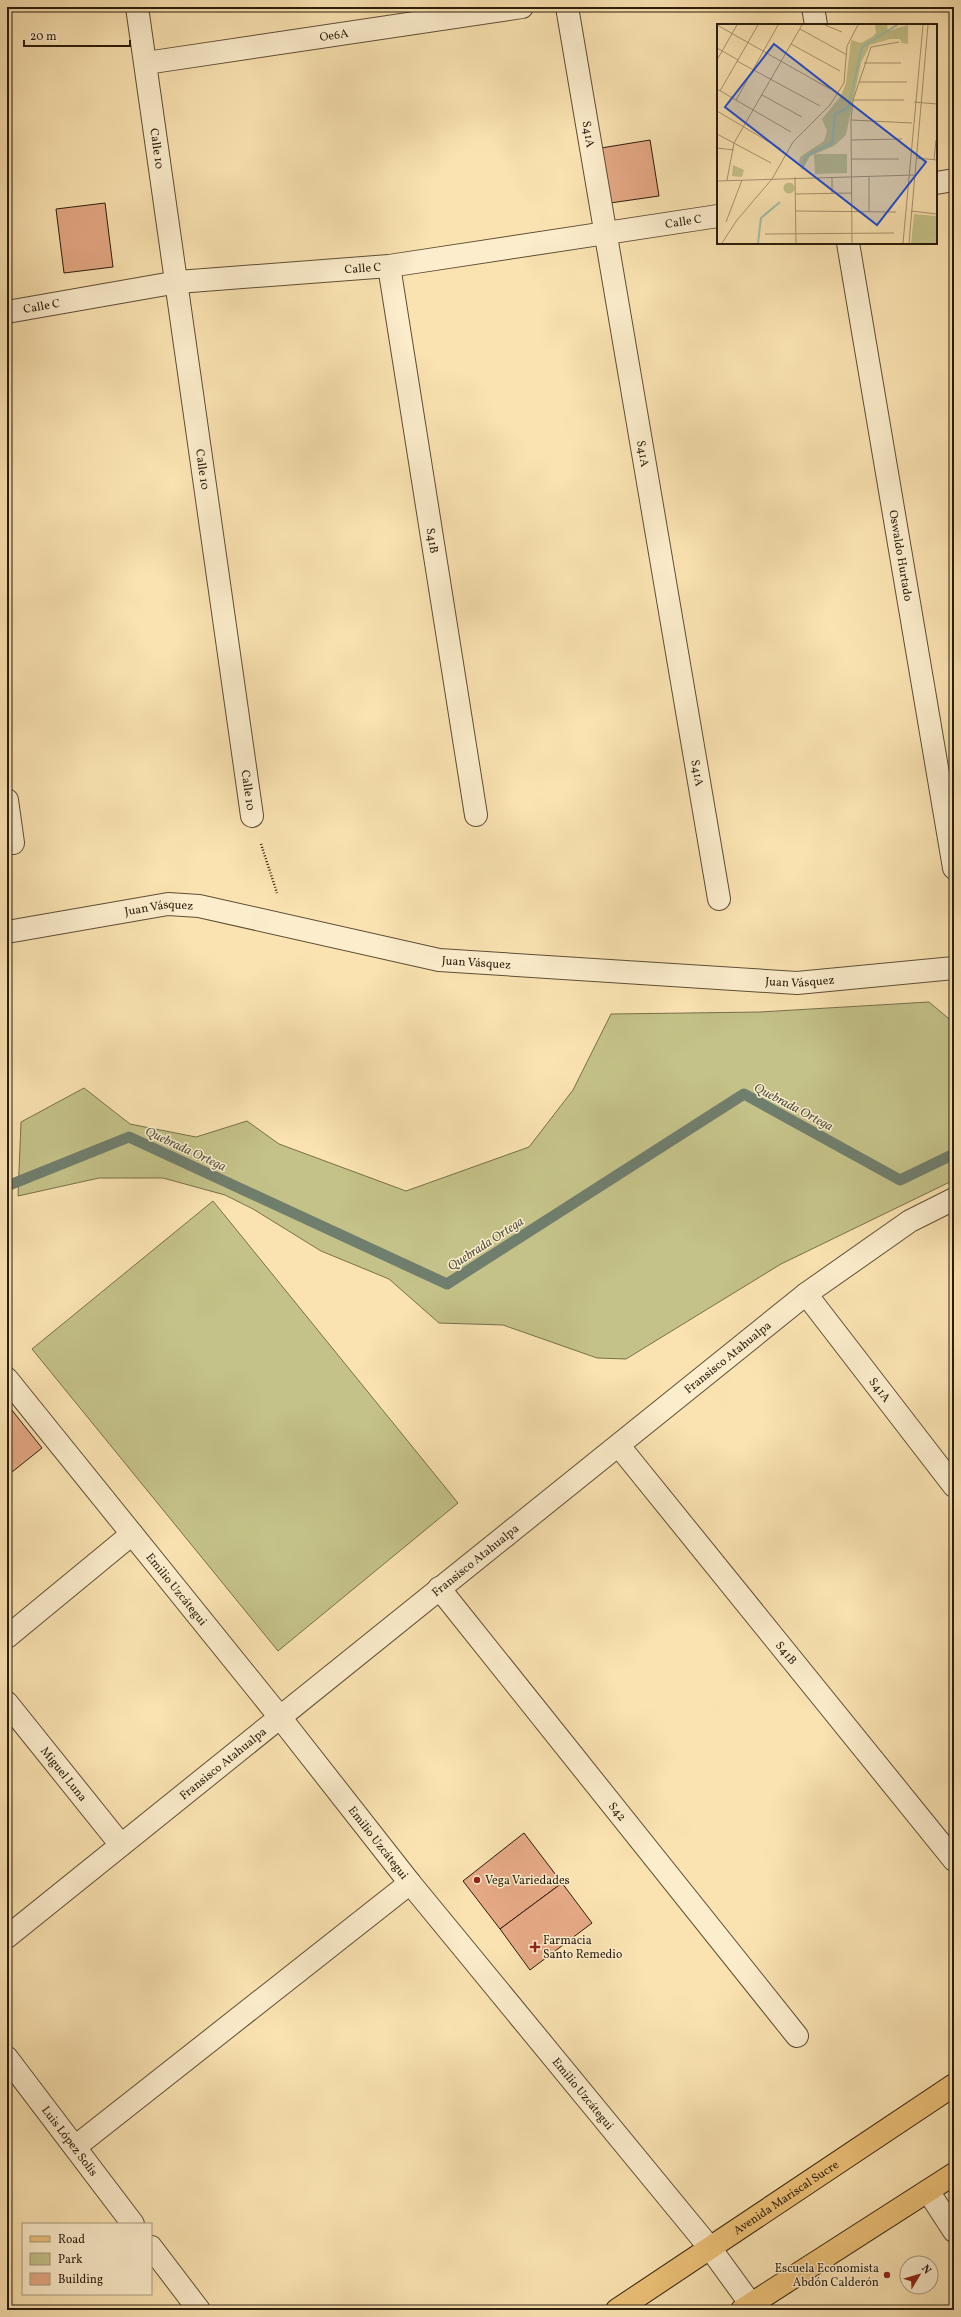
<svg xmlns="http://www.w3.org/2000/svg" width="961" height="2317" font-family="Vollkorn,serif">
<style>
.green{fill:#c4c288;stroke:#77704a}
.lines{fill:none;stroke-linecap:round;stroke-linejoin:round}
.stream{stroke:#707e6d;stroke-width:11}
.building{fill:#e5a985;stroke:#2a1d0c}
.minor-casing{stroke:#5e4e35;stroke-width:24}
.major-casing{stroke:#2a1d0c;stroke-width:24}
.path{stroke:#2a1d0c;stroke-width:2.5;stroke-dasharray:1 2;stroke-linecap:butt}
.minor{stroke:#fcedcc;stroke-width:22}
.major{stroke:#edc278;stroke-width:22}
.poi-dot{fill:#8f2418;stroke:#fcedcc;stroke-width:1.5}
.labels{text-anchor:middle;stroke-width:3;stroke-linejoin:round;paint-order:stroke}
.street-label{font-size:12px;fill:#2a1d0c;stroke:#fcedcc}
.poi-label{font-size:12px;fill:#2a1d0c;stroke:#fcedcc;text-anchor:start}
.water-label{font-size:13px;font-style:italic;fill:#535545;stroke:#fcedcc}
.inset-river{fill:none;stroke:#9ebeae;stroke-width:2}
.inset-road{fill:none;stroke:#a7946f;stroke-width:1}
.view{fill:#1d4ed8;fill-opacity:0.15;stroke:#1d4ed8;stroke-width:2}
.inset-edge{fill:none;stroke:#2a1d0c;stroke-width:2}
</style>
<rect width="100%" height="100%" fill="#fae3b1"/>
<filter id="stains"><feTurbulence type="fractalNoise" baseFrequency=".005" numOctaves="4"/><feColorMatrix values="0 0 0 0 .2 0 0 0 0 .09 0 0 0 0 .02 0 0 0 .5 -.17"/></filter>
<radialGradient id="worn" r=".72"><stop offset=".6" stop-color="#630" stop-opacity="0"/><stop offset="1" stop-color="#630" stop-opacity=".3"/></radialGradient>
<g class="green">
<path d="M929 1002 954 1023V1180L781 1264 626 1359 597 1358 503 1325 439 1323 389 1279 321 1251 253 1209 225 1195 163 1178H99L18 1196 21 1122 84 1088 130 1124 196 1137 247 1121 279 1144 406 1191 529 1147 573 1090 611 1014 760 1012Z"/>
<path d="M213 1201 458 1503 278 1651 32 1349Z"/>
</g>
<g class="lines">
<path class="stream" d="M7 1186 129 1137 447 1284 744 1094 900 1180 954 1154"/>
</g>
<g class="building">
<path d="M650 140 659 196 610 203 601 148Z"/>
<path d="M105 203 113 267 64 273 56 209Z"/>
<path d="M7 1404 42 1448 7 1476Z"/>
<path d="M524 1833 562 1883 500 1929 463 1881Z"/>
<path d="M562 1883 592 1923 530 1970 500 1929Z"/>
</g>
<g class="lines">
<g class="minor-casing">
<g id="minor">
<path id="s1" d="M137 7 252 816"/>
<path id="s2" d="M567 7 719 899"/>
<path d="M813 7 816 25"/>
<path id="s3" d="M146 63 522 7"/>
<path d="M936 183 954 180"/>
<path id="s4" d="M848 243 954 868"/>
<path id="s5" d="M389 266 476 815"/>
<path id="s6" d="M7 312 178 282 389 266 718 216"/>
<path d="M7 800 13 843"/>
<path id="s7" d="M7 932 168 904 199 906 439 960 797 983 954 968"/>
<path id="s8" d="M806 1294 954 1486"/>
<path id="s9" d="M7 1379 279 1716 410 1883 710 2248 755 2310"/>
<path id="s10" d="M619 1446 954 1860"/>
<path id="s11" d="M439 1588 797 2036"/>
<path d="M7 1637 132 1534"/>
<path id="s12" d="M7 1703 121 1845"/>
<path id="s13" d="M7 1937 806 1294 910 1221 954 1199"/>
<path id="s14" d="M7 2058 133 2224"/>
<path d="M75 2147 410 1883"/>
<path d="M928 2191 954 2231"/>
<path d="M151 2247 199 2310"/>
</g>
</g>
<g class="major-casing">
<g id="major">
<path id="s15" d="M617 2310 954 2085"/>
<path d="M742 2310 954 2174"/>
</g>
</g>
<path class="path" d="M261 844 277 893"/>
<use href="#minor" class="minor"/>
<use href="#major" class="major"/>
</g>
<g class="poi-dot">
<circle cx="477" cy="1880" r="4"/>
<path d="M533 1941h4v4h4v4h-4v4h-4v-4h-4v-4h4z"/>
<circle cx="887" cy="2275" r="4"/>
</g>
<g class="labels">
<g class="street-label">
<text dy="4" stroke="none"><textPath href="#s3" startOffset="190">Oe6A</textPath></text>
<text dy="4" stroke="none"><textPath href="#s2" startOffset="129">S41A</textPath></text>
<text dy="4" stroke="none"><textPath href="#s1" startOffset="143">Calle 10</textPath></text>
<text dy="4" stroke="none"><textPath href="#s6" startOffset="683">Calle C</textPath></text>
<text dy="4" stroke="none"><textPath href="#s6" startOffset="359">Calle C</textPath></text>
<text dy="4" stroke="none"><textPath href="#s6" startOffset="35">Calle C</textPath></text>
<text dy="4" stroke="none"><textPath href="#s2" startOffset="453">S41A</textPath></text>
<text dy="4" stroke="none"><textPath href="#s1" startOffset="467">Calle 10</textPath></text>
<text dy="4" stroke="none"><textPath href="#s5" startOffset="278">S41B</textPath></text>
<text dy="4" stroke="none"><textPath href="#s4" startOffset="317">Oswaldo Hurtado</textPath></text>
<text dy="4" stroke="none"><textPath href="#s2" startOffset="777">S41A</textPath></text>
<text dy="4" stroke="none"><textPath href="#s1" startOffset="791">Calle 10</textPath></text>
<text dy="4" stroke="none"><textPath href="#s7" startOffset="154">Juan Vásquez</textPath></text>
<text dy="4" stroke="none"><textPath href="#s7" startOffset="478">Juan Vásquez</textPath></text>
<text dy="4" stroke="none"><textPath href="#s7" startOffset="802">Juan Vásquez</textPath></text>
<text dy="4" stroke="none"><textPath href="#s13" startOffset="925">Fransisco Atahualpa</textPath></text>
<text dy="4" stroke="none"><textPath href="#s8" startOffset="121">S41A</textPath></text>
<text dy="4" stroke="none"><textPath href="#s13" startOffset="601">Fransisco Atahualpa</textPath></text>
<text dy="4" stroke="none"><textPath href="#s9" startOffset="270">Emilio Uzcátegui</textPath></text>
<text dy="4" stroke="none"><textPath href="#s10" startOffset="266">S41B</textPath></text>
<text dy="4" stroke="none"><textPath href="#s13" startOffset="277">Fransisco Atahualpa</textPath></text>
<text dy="4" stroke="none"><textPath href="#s12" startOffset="91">Miguel Luna</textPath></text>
<text dy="4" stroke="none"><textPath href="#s11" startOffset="286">S42</textPath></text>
<text dy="4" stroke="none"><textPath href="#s9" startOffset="594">Emilio Uzcátegui</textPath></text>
<text dy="4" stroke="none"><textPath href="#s9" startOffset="918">Emilio Uzcátegui</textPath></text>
<text dy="4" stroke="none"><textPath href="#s14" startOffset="104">Luis López Solis</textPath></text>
<text dy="4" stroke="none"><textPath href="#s15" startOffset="203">Avenida Mariscal Sucre</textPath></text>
</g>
<g class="poi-label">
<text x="485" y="1884">Vega Variedades</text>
<text x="543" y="1944">Farmacia<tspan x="543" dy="14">Santo Remedio</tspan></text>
<text x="879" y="2272" text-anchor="end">Escuela Economista<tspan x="879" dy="14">Abdón Calderón</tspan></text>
</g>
<g class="water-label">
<text transform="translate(794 1106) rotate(28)" y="5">Quebrada Ortega</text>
<text transform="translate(186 1148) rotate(25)" y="5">Quebrada Ortega</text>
<text transform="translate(485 1243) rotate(-33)" y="5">Quebrada Ortega</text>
</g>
</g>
<g transform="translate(717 24)">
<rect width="220" height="220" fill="#fae3b1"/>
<path d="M158 1H170L171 7 191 1V20L185 19 183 15H173L153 21 144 39 129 111 117 122 93 132 87 143 82 139 83 133 107 117 110 107 105 95 124 72 129 59 134 16 144 19 155 13 159 9ZM97 130H130V149L98 150ZM16 141 27 146 25 153 15 152ZM66.5 164a5.5 5.5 0 1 1 11 0a5.5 5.5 0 1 1-11 0ZM197 190 220 192V219H194Z" fill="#c4c288"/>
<path class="inset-river" d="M85 145 89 132 115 119 118 90 131 84 145 23 180 1M41 219 44 194 63 178"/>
<path class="inset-road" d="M0 1 113 65M108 1 125 8M83 5 130 31M74 20 123 47M0 24 21 36M0 36 20 1M20 37 103 82M147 39H184M142 58H190M0 65 74 108M3 67 41 1M45 71 85 93M19 76 61 1M136 76H187M197 78 220 80M0 87 64 125M134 96 195 99M0 110 54 139M134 116 185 115M0 124 17 126M199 134 220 136M134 135H182M217 136 219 116M152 152V188M78 153 79 219M115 153V169M10 156 17 119 85 1M0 157 197 151M78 170 135 169M79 187 179 188M194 187 220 190M9 198 25 156M48 210 177 209M5 219 20 196 55 155 76 118 113 81 127 59 130 22 141 1M135 219 134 96 136 76 154 23 182 18M186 219 206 1M192 219 211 1"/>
<path class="view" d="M57 20 209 138 160 201 8 83Z"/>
<rect width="220" height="220" class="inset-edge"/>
</g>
<rect width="961" height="2317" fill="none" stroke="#fae3b1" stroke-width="24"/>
<rect x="8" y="8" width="945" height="2301" fill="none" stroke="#2a1d0c" stroke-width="2"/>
<rect x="12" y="12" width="937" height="2293" fill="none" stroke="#2a1d0c"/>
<rect x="22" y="2223" width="130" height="72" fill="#fcedcc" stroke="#a89a7f"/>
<rect x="30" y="2236" width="20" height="6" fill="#edc278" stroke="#a89a7f"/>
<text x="58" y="2243" font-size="12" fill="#2a1d0c">Road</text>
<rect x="30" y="2253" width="20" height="12" fill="#c4c288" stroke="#a89a7f"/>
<text x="58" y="2263" font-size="12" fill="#2a1d0c">Park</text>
<rect x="30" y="2273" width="20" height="12" fill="#e5a985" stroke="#a89a7f"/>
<text x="58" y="2283" font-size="12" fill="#2a1d0c">Building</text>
<g transform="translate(919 2275) rotate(52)"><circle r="19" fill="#fcedcc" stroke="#a89a7f"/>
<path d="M0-3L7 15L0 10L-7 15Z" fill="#8f2418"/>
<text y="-6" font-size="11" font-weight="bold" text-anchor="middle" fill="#2a1d0c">N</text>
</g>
<path d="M24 40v6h106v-6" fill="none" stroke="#2a1d0c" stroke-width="2"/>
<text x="30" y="40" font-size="12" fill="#2a1d0c" stroke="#fcedcc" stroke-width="3" paint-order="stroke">20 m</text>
<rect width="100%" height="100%" filter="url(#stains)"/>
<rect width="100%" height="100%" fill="url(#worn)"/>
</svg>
